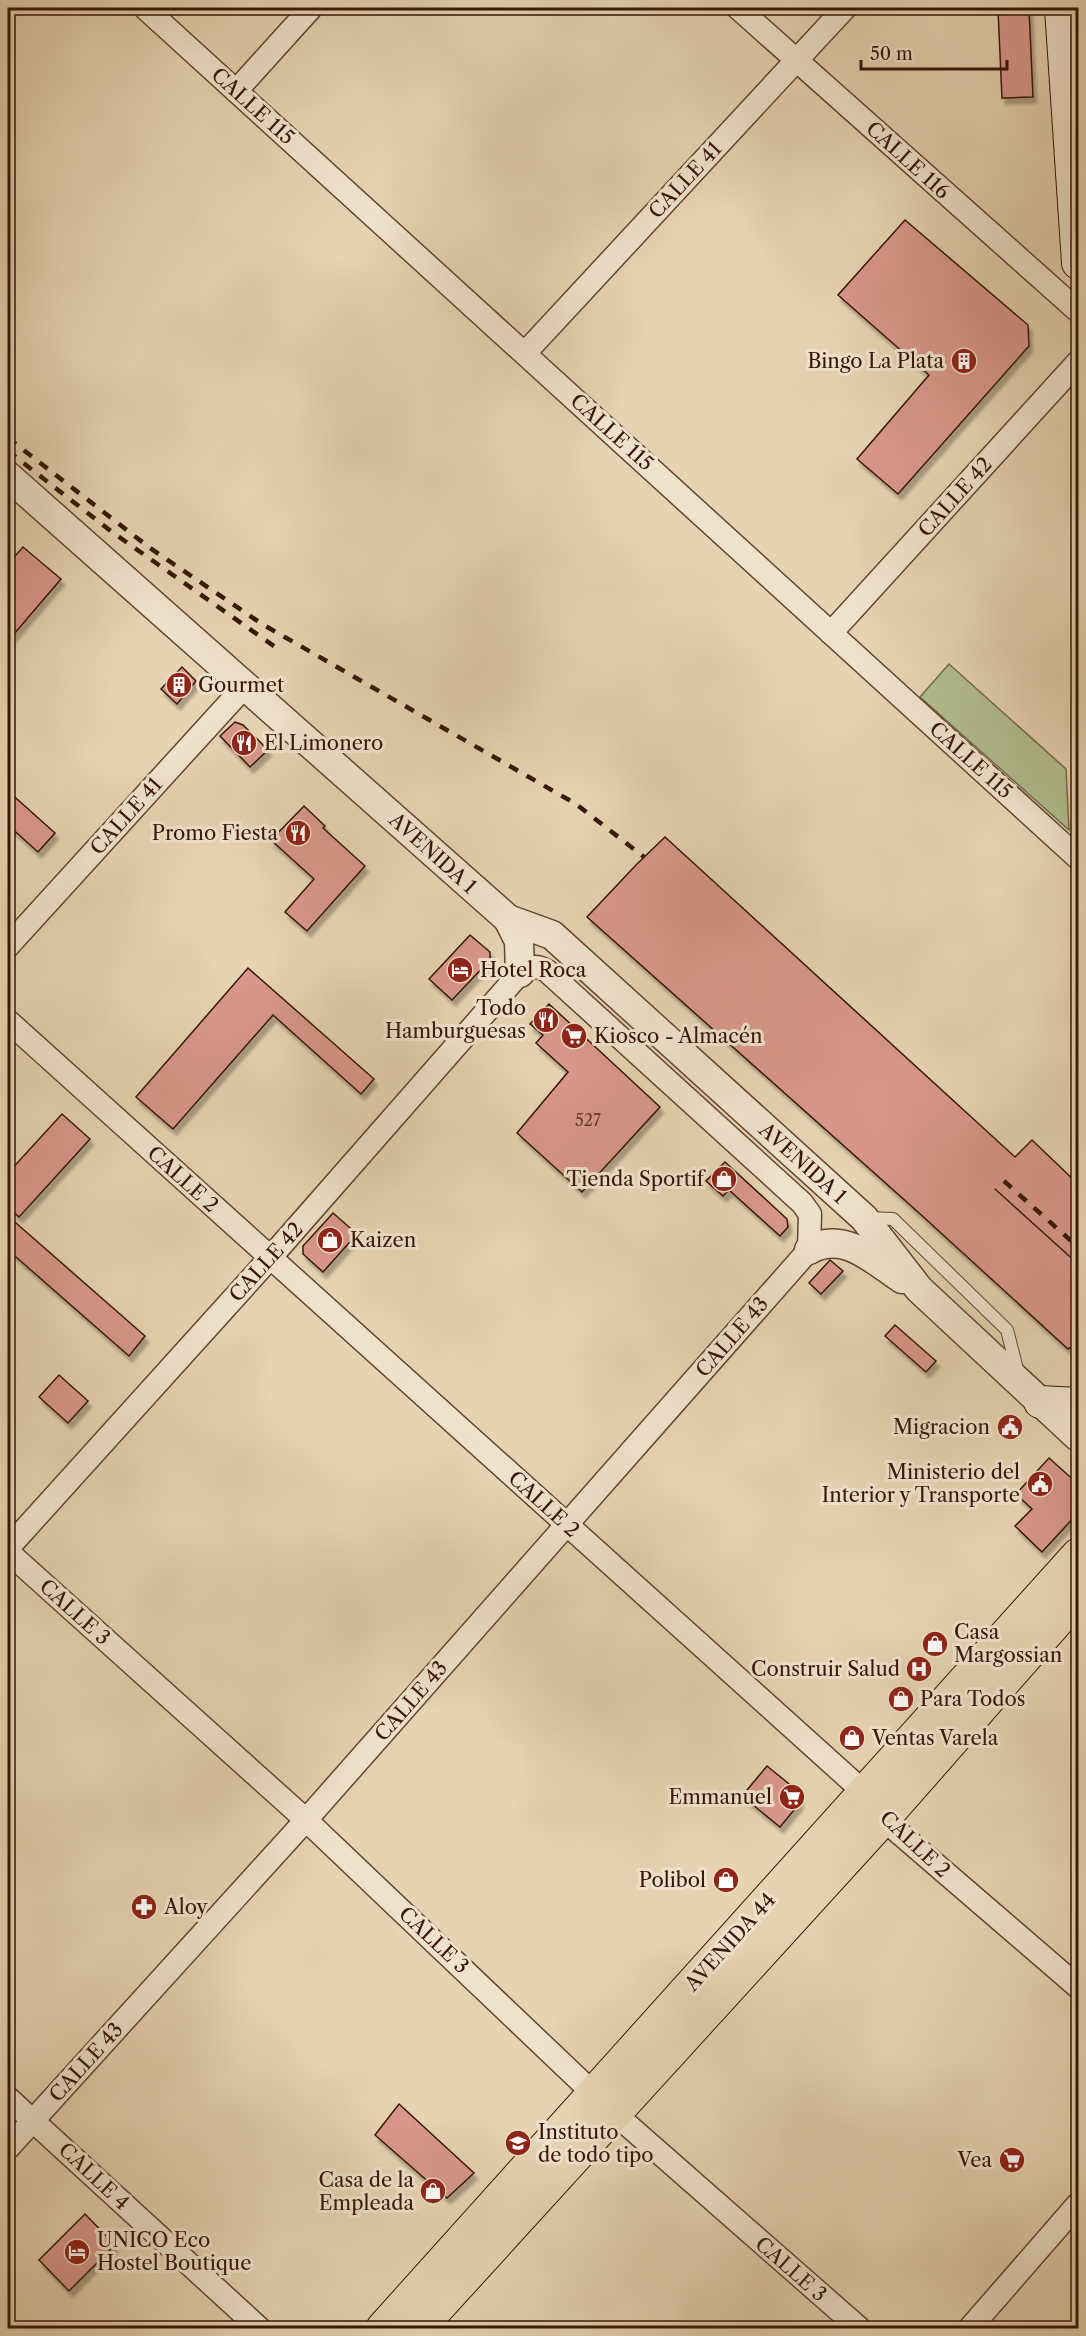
<svg xmlns="http://www.w3.org/2000/svg" width="1086" height="2336" font-family="'Libre Caslon Text',serif">
<style>
.park{fill:#b1bd8e;stroke:#746a4c;stroke-width:1.5}
.building{fill:#d8978a;stroke:#371609;stroke-width:1.5;filter:url(#shadow)}
.lines{fill:none;stroke-linecap:round;stroke-linejoin:round}
.service-casing{stroke:#634533;stroke-width:14}
.minor-casing{stroke:#634533;stroke-width:25}
.tertiary-casing{stroke:#634533;stroke-width:31}
.secondary-casing{stroke:#371609;stroke-width:34}
.primary-casing{stroke:#371609;stroke-width:35}
.service{stroke:#efe2cc;stroke-width:12}
.minor{stroke:#efe2cc;stroke-width:22}
.tertiary{stroke:#efe2cc;stroke-width:28}
.secondary{stroke:#efe2cc;stroke-width:32}
.primary{stroke:#e6d3b1;stroke-width:33}
.tram{stroke:#371609;stroke-width:1.5}
.rail{stroke:#371609;stroke-width:4.5;stroke-dasharray:10 10;stroke-linecap:butt}
.labels{text-anchor:middle;stroke-width:6;stroke-linejoin:round;paint-order:stroke}
.number-label{font-size:16px;fill:#5f3629}
.street-label{font-size:20px;fill:#371609;stroke:#efe2cc}
.poi-label{font-size:20px;fill:#371609;stroke:#efe2cc;text-anchor:end}
</style>
<defs>
<filter id="shadow"><feDropShadow dx="3.5" dy="6" stdDeviation="1.5" flood-color="#0004"/></filter>
</defs>
<rect width="100%" height="100%" fill="#e6d3b1"/>
<filter id="stains"><feTurbulence type="fractalNoise" baseFrequency=".00333" numOctaves="4"/><feColorMatrix values="0 0 0 0 .2 0 0 0 0 .09 0 0 0 0 .02 0 0 0 .5 -.17"/></filter>
<radialGradient id="worn" r=".72"><stop offset=".6" stop-color="#630" stop-opacity="0"/><stop offset="1" stop-color="#630" stop-opacity=".3"/></radialGradient>
<path class="park" d="M949 664 1066 769 1069 830 920 697Z"/>
<g class="building">
<path d="M1029 9 1033 97 1002 98 998 10Z"/>
<path d="M905 220 1028 325 1029 346 898 494 857 459 929 375 838 295Z"/>
<path d="M23 547 61 579 8 641V564Z"/>
<path d="M182 667 196 681 177 704 161 689Z"/>
<path d="M235 722 243 725 268 750 250 767 220 736Z"/>
<path d="M8 791 55 833 38 852 8 825Z"/>
<path d="M304 806 325 826 323 828 365 866 307 931 285 912 314 879 271 840Z"/>
<path d="M665 837 1015 1157 1032 1140 1078 1184V1343L1068 1349 918 1212 587 917 636 865Z"/>
<path d="M470 935 490 952V960L452 1000 429 979Z"/>
<path d="M248 968 374 1079 361 1094 273 1015 173 1129 136 1097Z"/>
<path d="M549 1004 660 1107 582 1192 517 1133 568 1072 536 1043 543 1035 530 1024Z"/>
<path d="M62 1114 90 1139 19 1217 8 1207V1173Z"/>
<path d="M725 1162 787 1219 788 1227 780 1236 729 1190 723 1196 706 1181Z"/>
<path d="M333 1213 357 1234 323 1272 303 1254V1246Z"/>
<path d="M8 1216 145 1336 129 1356 8 1250Z"/>
<path d="M830 1260 843 1271 821 1294 809 1283Z"/>
<path d="M895 1325 936 1361 926 1372 885 1336Z"/>
<path d="M59 1375 88 1401 68 1423 39 1397Z"/>
<path d="M1049 1458 1078 1484V1513L1042 1552 1015 1526 1032 1509 1016 1494Z"/>
<path d="M767 1766 799 1792V1804L780 1827 742 1796Z"/>
<path d="M399 2104 474 2173 447 2198 375 2135Z"/>
<path d="M85 2214 115 2245 69 2291 39 2260Z"/>
</g>
<g class="lines">
<g class="service-casing">
<path id="service" d="M868 1218 893 1219 1007 1330 1018 1373"/>
</g>
<g class="minor-casing">
<g id="minor">
<path d="M145 8 1078 858"/>
<path d="M738 8 1078 311"/>
<path d="M236 91 311 8"/>
<path d="M525 353 845 8"/>
<path d="M831 633 1078 362"/>
<path d="M8 946 245 686"/>
<path d="M8 1021 865 1793 883 1819 1078 1987"/>
<path d="M8 1548 270 1258 520 973C529 966 537 965 547 971L802 1203 810 1214 809 1250 306 1820 8 2148"/>
<path d="M8 1552 306 1820 614 2113 859 2328"/>
<path d="M8 2098 259 2328"/>
<path d="M970 2328 1078 2204"/>
</g>
</g>
<g class="tertiary-casing">
<g id="tertiary">
<path d="M8 476 508 919 552 935 864 1218 919 1289 1078 1437"/>
<path d="M508 919 519 941 520 973"/>
<path d="M809 1250C844 1230 873 1260 902 1279"/>
</g>
</g>
<g class="secondary-casing">
<g id="secondary">
<path d="M1061 8 1078 263"/>
<path d="M1040 1402 1078 1404"/>
</g>
</g>
<g class="primary-casing">
<g id="primary">
<path d="M383 2328 1078 1555"/>
<path d="M419 2328 883 1819 1078 1597"/>
</g>
</g>
<use href="#service" class="service"/>
<use href="#minor" class="minor"/>
<use href="#tertiary" class="tertiary"/>
<use href="#secondary" class="secondary"/>
<use href="#primary" class="primary"/>
<path class="tram" d="M995 1189 1078 1264"/>
<g class="rail">
<path d="M8 438 150 548 262 624 576 804 644 857"/>
<path d="M8 451 112 532 278 649"/>
<path d="M1004 1181 1078 1247"/>
</g>
</g>
<defs>
<g id="building-disc" transform="scale(1.35)"><circle r="9.5" fill="#8f2418" stroke="#efe2cc"/><path d="M-4-6H4V6H1V3H-1V6H-4ZM-2.5-4.3h1.7v1.8h-1.7ZM.8-4.3h1.7v1.8H.8ZM-2.5-1h1.7V.8h-1.7ZM.8-1h1.7V.8H.8Z" fill="#fff"/></g>
<g id="restaurant-disc" transform="scale(1.35)"><circle r="9.5" fill="#8f2418" stroke="#efe2cc"/><path d="M-5-6h1v4h1v-4h1v4h1v-4h1v5L-1.5 .5V6h-2V.5L-5-1ZM5-6V6H3V1.5H1.5Q1.5-4 5-6Z" fill="#fff"/></g>
<g id="hotel-disc" transform="scale(1.35)"><circle r="9.5" fill="#8f2418" stroke="#efe2cc"/><path d="M-6-4.5h1.5V1H6V5H4.5V3h-9V5H-6ZM-4 0a1.8 1.8 0 1 1 3.6 0ZM.5 0V-2.5h3Q6-2.5 6 0Z" fill="#fff"/></g>
<g id="supermarket-disc" transform="scale(1.35)"><circle r="9.5" fill="#8f2418" stroke="#efe2cc"/><path d="M-6-5.5h2.5l.6 2H6L4.5 2H-2.5L-4.4-4H-6ZM-1.5 3.2a1.3 1.3 0 1 0 .1 0ZM3 3.2a1.3 1.3 0 1 0 .1 0Z" fill="#fff"/></g>
<g id="shop-disc" transform="scale(1.35)"><circle r="9.5" fill="#8f2418" stroke="#efe2cc"/><path d="M-5-2.5h2.3a2.7 3.5 0 0 1 5.4 0H5L5.5 6h-11ZM-1.5-2.5h3a1.5 2.3 0 0 0-3 0Z" fill="#fff"/></g>
<g id="civic-disc" transform="scale(1.35)"><circle r="9.5" fill="#8f2418" stroke="#efe2cc"/><path d="M-.6-6.5H3V-4.5H.6V-3L4-1V1h2V6H-6V1h2V-1L-.6-3ZM-1.2 2.5V6h2.4V2.5Z" fill="#fff"/></g>
<g id="hospital-disc" transform="scale(1.35)"><circle r="9.5" fill="#8f2418" stroke="#efe2cc"/><path d="M-5-5h3v3.5h4V-5h3V5h-3V1.5h-4V5h-3Z" fill="#fff"/></g>
<g id="pharmacy-disc" transform="scale(1.35)"><circle r="9.5" fill="#8f2418" stroke="#efe2cc"/><path d="M-2-6h4v4h4v4h-4v4h-4v-4h-4v-4h4Z" fill="#fff"/></g>
<g id="school-disc" transform="scale(1.35)"><circle r="9.5" fill="#8f2418" stroke="#efe2cc"/><path d="M0-5L7-2L0 1L-7-2ZM-4 1L0 2.5L4 1V4Q0 6-4 4Z" fill="#fff"/></g>
</defs>
<g fill-rule="evenodd">
<use href="#building-disc" x="964" y="361"/>
<use href="#building-disc" x="179" y="685"/>
<use href="#restaurant-disc" x="244" y="743"/>
<use href="#restaurant-disc" x="298" y="833"/>
<use href="#hotel-disc" x="460" y="970"/>
<use href="#restaurant-disc" x="546" y="1020"/>
<use href="#supermarket-disc" x="574" y="1036"/>
<use href="#shop-disc" x="724" y="1179"/>
<use href="#shop-disc" x="330" y="1240"/>
<use href="#civic-disc" x="1010" y="1427"/>
<use href="#civic-disc" x="1040" y="1484"/>
<use href="#shop-disc" x="935" y="1644"/>
<use href="#hospital-disc" x="919" y="1669"/>
<use href="#shop-disc" x="901" y="1699"/>
<use href="#shop-disc" x="852" y="1738"/>
<use href="#supermarket-disc" x="792" y="1797"/>
<use href="#shop-disc" x="726" y="1880"/>
<use href="#pharmacy-disc" x="144" y="1907"/>
<use href="#school-disc" x="518" y="2143"/>
<use href="#supermarket-disc" x="1012" y="2160"/>
<use href="#shop-disc" x="433" y="2191"/>
<use href="#hotel-disc" x="77" y="2252"/>
</g>
<g class="labels">
<g class="number-label">
<text x="588" y="1126">527</text>
</g>
<g class="street-label">
<text transform="translate(253 106) rotate(42)" y="7">CALLE 115</text>
<text transform="translate(908 160) rotate(42)" y="7">CALLE 116</text>
<text transform="translate(685 180) rotate(-47)" y="7">CALLE 41</text>
<text transform="translate(612 432) rotate(42)" y="7">CALLE 115</text>
<text transform="translate(955 497) rotate(-48)" y="7">CALLE 42</text>
<text transform="translate(971 760) rotate(42)" y="7">CALLE 115</text>
<text transform="translate(126 816) rotate(-48)" y="7">CALLE 41</text>
<text transform="translate(433 853) rotate(42)" y="7">AVENIDA 1</text>
<text transform="translate(803 1163) rotate(42)" y="7">AVENIDA 1</text>
<text transform="translate(183 1179) rotate(42)" y="7">CALLE 2</text>
<text transform="translate(266 1262) rotate(-48)" y="7">CALLE 42</text>
<text transform="translate(732 1337) rotate(-49)" y="7">CALLE 43</text>
<text transform="translate(544 1504) rotate(42)" y="7">CALLE 2</text>
<text transform="translate(75 1612) rotate(42)" y="7">CALLE 3</text>
<text transform="translate(411 1701) rotate(-49)" y="7">CALLE 43</text>
<text transform="translate(915 1844) rotate(43)" y="7">CALLE 2</text>
<text transform="translate(434 1940) rotate(43)" y="7">CALLE 3</text>
<text transform="translate(730 1942) rotate(-48)" y="7">AVENIDA 44</text>
<text transform="translate(86 2062) rotate(-48)" y="7">CALLE 43</text>
<text transform="translate(94 2176) rotate(43)" y="7">CALLE 4</text>
<text transform="translate(791 2269) rotate(41)" y="7">CALLE 3</text>
</g>
<g class="poi-label">
<text x="944" y="368">Bingo La Plata</text>
<text x="198" y="692" text-anchor="start">Gourmet</text>
<text x="264" y="750" text-anchor="start">El Limonero</text>
<text x="278" y="840">Promo Fiesta</text>
<text x="480" y="977" text-anchor="start">Hotel Roca</text>
<text x="526" y="1015">Todo<tspan x="526" dy="23">Hamburguesas</tspan></text>
<text x="594" y="1043" text-anchor="start">Kiosco - Almacén</text>
<text x="704" y="1186">Tienda Sportif</text>
<text x="350" y="1247" text-anchor="start">Kaizen</text>
<text x="990" y="1434">Migracion</text>
<text x="1020" y="1479">Ministerio del<tspan x="1020" dy="23">Interior y Transporte</tspan></text>
<text x="954" y="1639" text-anchor="start">Casa<tspan x="954" dy="23">Margossian</tspan></text>
<text x="900" y="1676">Construir Salud</text>
<text x="920" y="1706" text-anchor="start">Para Todos</text>
<text x="872" y="1745" text-anchor="start">Ventas Varela</text>
<text x="772" y="1804">Emmanuel</text>
<text x="706" y="1887">Polibol</text>
<text x="164" y="1914" text-anchor="start">Aloy</text>
<text x="538" y="2139" text-anchor="start">Instituto<tspan x="538" dy="23">de todo tipo</tspan></text>
<text x="992" y="2167">Vea</text>
<text x="414" y="2187">Casa de la<tspan x="414" dy="23">Empleada</tspan></text>
<text x="97" y="2247" text-anchor="start">UNICO Eco<tspan x="97" dy="23">Hostel Boutique</tspan></text>
</g>
</g>
<rect width="1086" height="2336" fill="none" stroke="#e6d3b1" stroke-width="30"/>
<rect x="9" y="9" width="1068" height="2318" fill="none" stroke="#371609" stroke-width="3"/>
<rect x="15" y="15" width="1056" height="2306" fill="none" stroke="#371609" stroke-width="1.5"/>
<path d="M861 60v9h146v-9" fill="none" stroke="#371609" stroke-width="3"/>
<text x="870" y="60" font-size="18" fill="#371609" stroke="#efe2cc" stroke-width="4.5" paint-order="stroke">50 m</text>
<rect width="100%" height="100%" filter="url(#stains)"/>
<rect width="100%" height="100%" fill="url(#worn)"/>
</svg>
